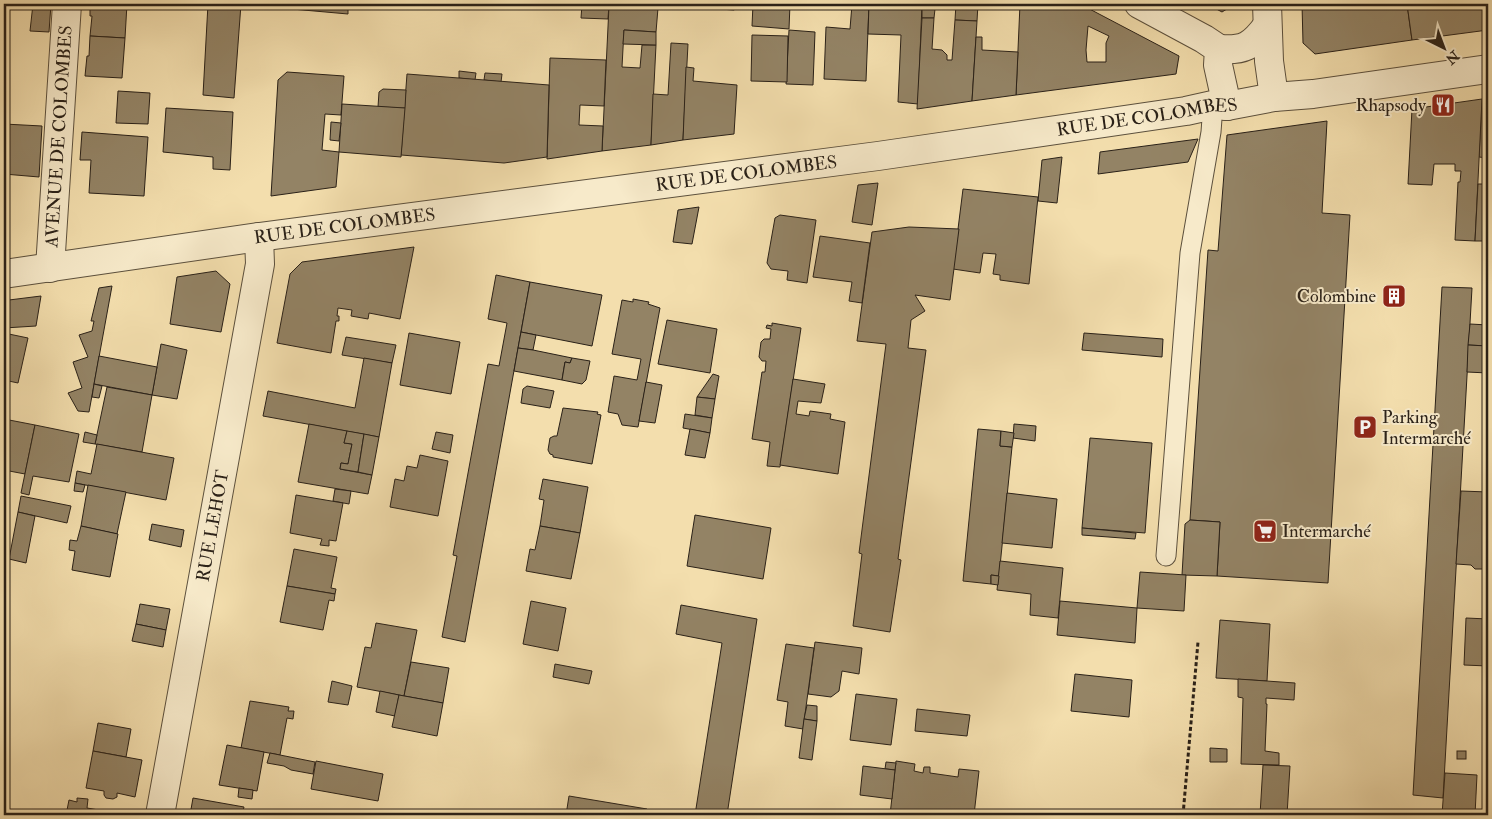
<svg xmlns="http://www.w3.org/2000/svg" width="1492" height="819" font-family="'IM FELL Double Pica',serif">
<style>
.building{fill:#938365;stroke:#2a2118;fill-rule:evenodd}
.lines{fill:none;stroke-linecap:round;stroke-linejoin:round}
.service-casing{stroke:#5c503d;stroke-width:21}
.minor-casing{stroke:#5c503d;stroke-width:30}
.path{stroke:#2a2118;stroke-width:3;stroke-dasharray:4 2.5;stroke-linecap:butt}
.service{stroke:#f7eaca;stroke-width:19}
.minor{stroke:#f7eaca;stroke-width:28}
.labels{text-anchor:middle;stroke-width:4;stroke-linejoin:round;paint-order:stroke}
.poi-label{font-size:18px;fill:#2a2118;stroke:#f7eaca;text-anchor:end}
.street-label{font-size:18px;fill:#2a2118;stroke:#f7eaca}
</style>
<rect width="100%" height="100%" fill="#f3dead"/>
<filter id="stains"><feTurbulence type="fractalNoise" baseFrequency=".004" numOctaves="4"/><feColorMatrix values="0 0 0 0 .2 0 0 0 0 .09 0 0 0 0 .02 0 0 0 .5 -.17"/></filter>
<radialGradient id="worn" r=".72"><stop offset=".6" stop-color="#630" stop-opacity="0"/><stop offset="1" stop-color="#630" stop-opacity=".3"/></radialGradient>
<g class="building">
<path d="M33 4H51L49 32 30 31Z"/>
<path d="M90 4H127L125 38 90 36 92 16H90Z"/>
<path d="M208 4H241L234 98 203 95Z"/>
<path d="M287 4H348V14L292 9Z"/>
<path d="M582 4H609L608 19 581 18Z"/>
<path d="M609 4H658V8L609 6Z"/>
<path d="M690 4H739V6L734 10 690 7Z"/>
<path d="M753 4H790L789 29 752 26Z"/>
<path d="M852 4H869L866 81 824 79 826 27 850 29Z"/>
<path d="M869 4H922L918 104 898 102 901 35 868 34Z"/>
<path d="M922 4H931L935 9 934 18H922Z"/>
<path d="M956 4H978L977 21 955 20Z"/>
<path d="M1020 4H1080L1179 56 1176 74 1016 95ZM1088 26 1109 36 1106 43V62H1087L1086 50Z"/>
<path d="M1207 4H1235L1222 12Z"/>
<path d="M1302 4H1407L1412 40 1315 54 1303 43Z"/>
<path d="M1407 4H1488V30L1412 40Z"/>
<path d="M609 6 658 8 656 32 624 30 622 67 640 68 642 45H656L651 145 602 151Z"/>
<path d="M922 18H934L932 49 942 50 947 55V60H952L955 20 977 21 972 101 917 109Z"/>
<path d="M624 30 656 32V45L623 44Z"/>
<path d="M789 30 815 32 813 85 786 84Z"/>
<path d="M752 35 788 36 787 82 751 81Z"/>
<path d="M90 36 125 38 122 78 85 76 87 56H89Z"/>
<path d="M976 37H982V50L1018 52 1016 95 972 101Z"/>
<path d="M671 43 688 44 683 140 651 145 653 94 668 95Z"/>
<path d="M550 58 606 60 604 106 580 105 579 125 603 126 602 151 547 159Z"/>
<path d="M686 67 694 68 693 81 737 85 734 134 683 140Z"/>
<path d="M459 71 476 73 475 80 459 78Z"/>
<path d="M287 72 344 76 341 115 325 114 322 150 339 152 336 187 271 196 278 80Z"/>
<path d="M485 73 502 74 501 82 484 80Z"/>
<path d="M407 74 549 85 547 157 504 163 401 155Z"/>
<path d="M383 89 406 90 405 108 378 107 379 92Z"/>
<path d="M118 91 150 93 148 124 116 123Z"/>
<path d="M1482 99H1488V158L1479 157Z"/>
<path d="M1482 99 1475 241 1455 240 1458 182H1460L1461 171H1455V164H1434L1432 185 1408 184 1412 109Z"/>
<path d="M342 104 405 108 401 157 339 152Z"/>
<path d="M166 108 233 112 230 170 213 169V157L163 152Z"/>
<path d="M1327 121 1322 213 1350 215 1328 583 1217 576 1220 522 1190 520 1208 250 1218 251 1227 135Z"/>
<path d="M331 122 341 123 339 141 330 140Z"/>
<path d="M4 124 42 126 39 177 4 174Z"/>
<path d="M82 132 148 137 144 196 89 193 91 160H80Z"/>
<path d="M1198 139 1188 162 1098 174 1100 152Z"/>
<path d="M1062 157 1057 203 1038 201 1042 160Z"/>
<path d="M878 183 872 225 852 222 858 185Z"/>
<path d="M1478 184H1488V241H1475Z"/>
<path d="M963 189 1038 197 1029 284 1000 280V275L993 274 996 254 983 253 980 273 953 269Z"/>
<path d="M699 207 692 244 673 242 678 210Z"/>
<path d="M780 215 816 220 807 283 787 280 788 271 771 269 767 263 775 218Z"/>
<path d="M909 227 959 229 950 300 915 295 925 311 911 320 908 348 926 350 898 559 901 560 890 632 853 626 862 554 859 553 886 344 857 341 872 232Z"/>
<path d="M820 236 870 243 862 303 849 301 852 282 813 277Z"/>
<path d="M414 247 400 319 369 313 368 319 351 316 352 310 338 308 337 316H339V321H336L331 353 277 343 290 274 302 262Z"/>
<path d="M216 271 230 284 221 332 170 324 177 277Z"/>
<path d="M496 275 530 282 465 642 442 637 457 556 453 555 488 364 499 366 507 323 488 319Z"/>
<path d="M530 282 602 295 592 346 521 332Z"/>
<path d="M112 286 89 412 78 411 68 393 82 388 73 362 88 357 79 335 92 331 94 321H91L99 288Z"/>
<path d="M1388 287 1400 288 1399 304H1387Z"/>
<path d="M1442 287 1472 288 1443 798 1413 795Z"/>
<path d="M41 296 36 326 4 328 9 300Z"/>
<path d="M633 299 649 302 648 304 660 308 638 427 622 425 618 414 608 412 614 376 637 380 641 359 612 354 622 300 633 302Z"/>
<path d="M667 320 717 329 710 373 658 364Z"/>
<path d="M772 323 801 328 780 467 767 466 770 442 752 439 762 372H765L766 361H762L759 357 761 342 764 339H770L771 329 766 328 767 325 772 326Z"/>
<path d="M1470 324 1488 325V346L1468 345Z"/>
<path d="M521 332 536 335 533 350 518 348Z"/>
<path d="M4 333 28 338 18 383 4 380Z"/>
<path d="M409 333 460 342 451 394 400 385Z"/>
<path d="M1084 333 1163 339 1162 357 1082 350Z"/>
<path d="M346 337 396 345 392 363 342 355Z"/>
<path d="M161 344 187 350 177 399 152 395Z"/>
<path d="M1468 345 1488 346V373L1467 372Z"/>
<path d="M518 348 533 350 572 358 570 363 565 362 562 380 514 371Z"/>
<path d="M99 356 157 367 152 395 94 384Z"/>
<path d="M364 358 392 363 379 437 263 416 268 391 355 408Z"/>
<path d="M572 358 590 361 586 380 582 384 562 380 565 362 570 363Z"/>
<path d="M713 374 719 376 715 399 697 397Z"/>
<path d="M793 379 825 384 821 403 798 401 796 414 809 416 810 411 831 414 830 419 845 422 838 474 780 465Z"/>
<path d="M646 382 662 385 655 423 639 421Z"/>
<path d="M94 384 102 386 99 398 92 397Z"/>
<path d="M527 386 554 391 550 408 521 403 523 389Z"/>
<path d="M107 387 152 395 142 452 95 444Z"/>
<path d="M697 397 715 399 712 418 695 415Z"/>
<path d="M563 408 598 412 597 414 601 415 592 464 553 457V455L550 454 548 450 550 438 554 436H557Z"/>
<path d="M685 414 712 418 710 433 683 428Z"/>
<path d="M4 419 35 425 25 474 4 470Z"/>
<path d="M309 424 347 431 344 443 352 444 348 464 341 463 340 469 372 475 368 494 298 482Z"/>
<path d="M1014 424 1036 426 1035 441 1013 438Z"/>
<path d="M35 425 79 434 69 482 33 476 29 495 21 493Z"/>
<path d="M690 429 710 433 705 458 685 455Z"/>
<path d="M978 429 1001 431 1000 446 1012 447 999 576 991 575V584L963 581Z"/>
<path d="M347 431 364 434 358 472 340 469 341 463 348 464 352 444 344 443Z"/>
<path d="M1001 431 1014 433 1012 447 1000 446Z"/>
<path d="M85 432 97 435 95 444 83 442Z"/>
<path d="M436 432 453 435 450 453 432 449Z"/>
<path d="M364 434 379 437 372 475 358 472Z"/>
<path d="M1090 438 1152 443 1145 533 1082 528Z"/>
<path d="M97 444 174 458 166 500 75 483 77 471 91 474Z"/>
<path d="M420 455 448 461 438 516 390 507 395 479 404 481 407 466 417 468Z"/>
<path d="M543 479 588 487 580 533 540 526 544 500 539 499Z"/>
<path d="M75 483 85 485 83 492 74 491Z"/>
<path d="M88 485 126 492 117 534 81 526Z"/>
<path d="M335 489 351 491 349 504 333 501Z"/>
<path d="M1461 491 1488 492V569H1475L1471 565 1456 564Z"/>
<path d="M1007 493 1057 499 1052 548 1002 543Z"/>
<path d="M296 495 343 503 336 541 329 540V546L320 545 322 539 290 533Z"/>
<path d="M21 496 71 506 67 523 18 512Z"/>
<path d="M18 512 35 516 26 563 9 559Z"/>
<path d="M695 515 771 528 763 579 687 566Z"/>
<path d="M1190 520 1220 522 1217 576 1182 575 1185 524Z"/>
<path d="M152 524 184 530 181 547 149 540Z"/>
<path d="M81 526 118 534 110 577 72 570 75 551 69 550 70 540 77 541Z"/>
<path d="M540 526 580 533 571 579 526 571 530 549 535 550Z"/>
<path d="M1082 528 1136 533 1135 539 1082 535Z"/>
<path d="M294 549 337 557 331 588 336 589 335 594 287 586Z"/>
<path d="M1000 561 1063 568 1058 618 1030 615 1031 594 997 590Z"/>
<path d="M4 564 8 565 4 584Z"/>
<path d="M1140 572 1186 575 1184 611 1137 608Z"/>
<path d="M991 575 999 576 998 585 991 584Z"/>
<path d="M287 586 335 594 334 601 329 600 323 630 280 622Z"/>
<path d="M531 601 566 608 558 651 523 644Z"/>
<path d="M1060 601 1137 608 1135 643 1057 635Z"/>
<path d="M140 604 170 609 166 630 136 624Z"/>
<path d="M681 605 757 619 727 815H695L722 643 676 634Z"/>
<path d="M1466 618 1488 619V666L1464 665Z"/>
<path d="M1220 620 1270 624 1267 681 1216 678Z"/>
<path d="M376 623 417 630 404 696 357 687 365 647 371 648Z"/>
<path d="M136 624 166 630 163 647 132 641Z"/>
<path d="M815 642 862 648 859 674 842 671 839 691 831 697 808 694Z"/>
<path d="M786 644 814 648 803 729 785 726 788 702 777 700Z"/>
<path d="M411 662 449 668 443 703 404 696Z"/>
<path d="M555 664 592 671 589 684 553 677Z"/>
<path d="M1075 674 1132 680 1129 717 1071 711Z"/>
<path d="M1238 679 1295 683 1294 700 1266 698V704H1267L1265 751 1279 753V765L1241 764 1243 698 1238 697Z"/>
<path d="M332 681 352 686 348 705 328 702Z"/>
<path d="M380 691 399 695 395 716 376 712Z"/>
<path d="M856 694 897 699 891 745 850 740Z"/>
<path d="M399 695 443 703 437 736 392 727Z"/>
<path d="M250 701 289 707 288 711H294L293 719 287 718 280 755 241 748Z"/>
<path d="M807 705 817 706V721L804 719Z"/>
<path d="M917 709 970 715 967 736 915 731Z"/>
<path d="M804 719 817 721 812 760 799 758Z"/>
<path d="M98 723 131 729 126 757 93 751Z"/>
<path d="M227 745 264 752 257 791 219 785Z"/>
<path d="M1210 748 1227 749V762H1210Z"/>
<path d="M93 751 142 760 135 797 117 793V797L113 799 106 798 104 795V791L86 788Z"/>
<rect x="1457" y="751" width="9" height="8"/>
<path d="M270 753 315 762 313 774 291 770 284 766 267 763Z"/>
<path d="M316 761 383 774 378 801 311 789Z"/>
<path d="M896 761 915 764 914 771 923 773 924 767H930V773L958 777 959 769 979 771 974 815H890Z"/>
<path d="M886 762 896 763 895 770 885 769Z"/>
<path d="M1263 765 1290 766 1287 815H1260Z"/>
<path d="M863 766 895 770 892 799 860 795Z"/>
<path d="M1445 773 1477 775 1475 815H1442Z"/>
<path d="M239 788 253 790 252 799 238 797Z"/>
<path d="M569 796 647 809 646 815H566Z"/>
<path d="M77 798 88 799 87 808 128 815H66L69 800 77 802Z"/>
<path d="M193 798 244 807 242 815H190Z"/>
<path d="M270 812 287 815H270Z"/>
</g>
<g class="lines">
<g class="service-casing">
<path id="service" d="M1166 556 1190 253 1211 132 1213 105"/>
</g>
<g class="minor-casing">
<g id="minor">
<path d="M1139 4 1204 39 1219 49 1218 65 1227 106"/>
<path d="M1267 4 1269 61 1274 97"/>
<path d="M1219 49C1244 51 1252 46 1267 26"/>
<path id="s1" d="M50 268 67 4"/>
<path id="s2" d="M4 274 259 237 878 156 1186 111 1213 105 1227 106 1274 97 1313 94 1488 69"/>
<path id="s3" d="M160 815 260 264 259 237"/>
</g>
</g>
<path class="path" d="M1183 815 1198 642"/>
<use href="#service" class="service"/>
<use href="#minor" class="minor"/>
</g>
<defs>
<g id="restaurant-square" transform="scale(1.25)"><rect x="-9" y="-9" width="18" height="18" rx="4" fill="#8f2418" stroke="#f7eaca"/><path d="M-5-6h1v4h1v-4h1v4h1v-4h1v5L-1.5 .5V6h-2V.5L-5-1ZM5-6V6H3V1.5H1.5Q1.5-4 5-6Z" fill="#fff"/></g>
<g id="building-square" transform="scale(1.25)"><rect x="-9" y="-9" width="18" height="18" rx="4" fill="#8f2418" stroke="#f7eaca"/><path d="M-4-6H4V6H1V3H-1V6H-4ZM-2.5-4.3h1.7v1.8h-1.7ZM.8-4.3h1.7v1.8H.8ZM-2.5-1h1.7V.8h-1.7ZM.8-1h1.7V.8H.8Z" fill="#fff"/></g>
<g id="parking-square" transform="scale(1.25)"><rect x="-9" y="-9" width="18" height="18" rx="4" fill="#8f2418" stroke="#f7eaca"/><path d="M-3.5-5.5H1a3.5 3.5 0 0 1 0 7H-1V5.5H-3.5ZM-1-3.4V-.6H.8a1.4 1.4 0 0 0 0-2.8Z" fill="#fff"/></g>
<g id="supermarket-square" transform="scale(1.25)"><rect x="-9" y="-9" width="18" height="18" rx="4" fill="#8f2418" stroke="#f7eaca"/><path d="M-6-5.5h2.5l.6 2H6L4.5 2H-2.5L-4.4-4H-6ZM-1.5 3.2a1.3 1.3 0 1 0 .1 0ZM3 3.2a1.3 1.3 0 1 0 .1 0Z" fill="#fff"/></g>
</defs>
<g fill-rule="evenodd">
<use href="#restaurant-square" x="1443" y="105"/>
<use href="#building-square" x="1394" y="296"/>
<use href="#parking-square" x="1365" y="427"/>
<use href="#supermarket-square" x="1265" y="531"/>
</g>
<g class="labels">
<g class="poi-label">
<text x="1426" y="111">Rhapsody</text>
<text x="1376" y="302">Colombine</text>
<text x="1382" y="423" text-anchor="start">Parking<tspan x="1382" dy="21">Intermarché</tspan></text>
<text x="1282" y="537" text-anchor="start">Intermarché</text>
</g>
<g class="street-label">
<text dy="6" stroke="none"><textPath href="#s2" startOffset="1154">RUE DE COLOMBES</textPath></text>
<text dy="6" stroke="none"><textPath href="#s1" startOffset="132">AVENUE DE COLOMBES</textPath></text>
<text dy="6" stroke="none"><textPath href="#s2" startOffset="749">RUE DE COLOMBES</textPath></text>
<text dy="6" stroke="none"><textPath href="#s2" startOffset="344">RUE DE COLOMBES</textPath></text>
<text dy="6" stroke="none"><textPath href="#s3" startOffset="294">RUE LEHOT</textPath></text>
</g>
</g>
<rect width="1492" height="819" fill="none" stroke="#f3dead" stroke-width="20"/>
<rect x="5" y="5" width="1482" height="809" fill="none" stroke="#2a2118" stroke-width="2.5"/>
<rect x="10" y="10" width="1472" height="799" fill="none" stroke="#2a2118"/>
<g transform="translate(1444 48) rotate(138)" stroke="#f7eaca" stroke-width="4" paint-order="stroke">
<path d="M0-4L9 19L0 12L-9 19Z" fill="#2a2118"/>
<text y="-8" font-size="14" font-weight="bold" text-anchor="middle" fill="#2a2118">N</text>
</g>
<rect width="100%" height="100%" filter="url(#stains)"/>
<rect width="100%" height="100%" fill="url(#worn)"/>
</svg>
